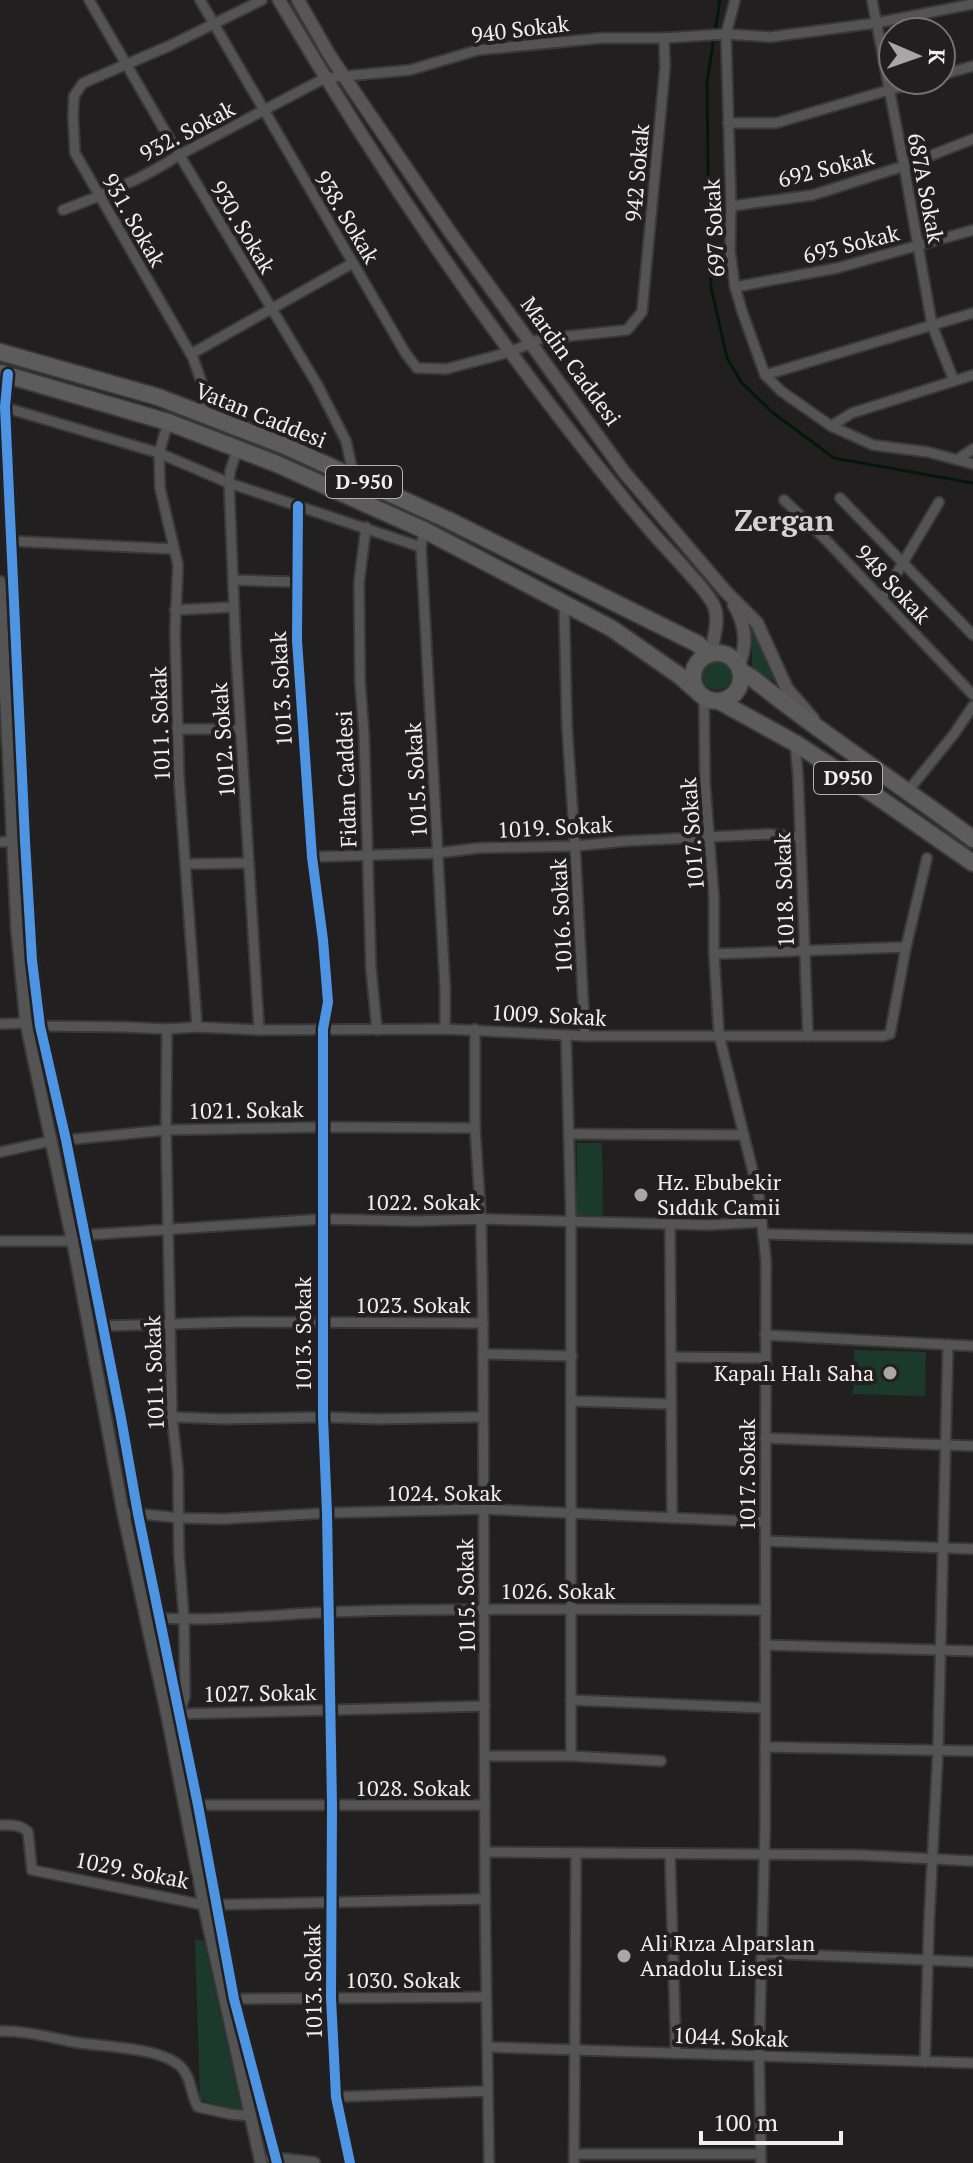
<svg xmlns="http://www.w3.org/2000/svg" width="973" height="2163" font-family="'PT Serif',serif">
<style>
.green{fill:#1b3a2b}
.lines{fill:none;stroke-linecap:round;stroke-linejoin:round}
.stream{stroke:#03180c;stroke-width:3}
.minor-casing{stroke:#3a3939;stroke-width:13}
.tertiary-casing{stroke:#3a3939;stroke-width:15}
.secondary-casing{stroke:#3a3939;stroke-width:16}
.trunk-casing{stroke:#3a3939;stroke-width:20}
.minor{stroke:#545454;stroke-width:9}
.tertiary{stroke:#545454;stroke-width:11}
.secondary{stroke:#575556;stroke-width:12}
.trunk{stroke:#5d5c5c;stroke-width:16}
.cycleway-casing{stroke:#231e1f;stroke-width:15}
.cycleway{stroke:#4d94e3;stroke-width:10}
.poi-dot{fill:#a9a6a7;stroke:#231e1f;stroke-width:3}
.labels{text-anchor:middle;stroke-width:8;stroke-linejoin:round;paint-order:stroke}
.shield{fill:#231e1f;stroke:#b4b0b1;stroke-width:2}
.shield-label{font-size:20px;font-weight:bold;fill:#f2eeef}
.street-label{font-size:22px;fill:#f2eeef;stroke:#231e1f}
.poi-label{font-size:22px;fill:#f2eeef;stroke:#231e1f;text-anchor:start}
.district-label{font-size:30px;font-weight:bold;fill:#d8d1d3;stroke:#231e1f}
</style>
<rect width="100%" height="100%" fill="#221f20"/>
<g class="green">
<path d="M752 630 770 662 774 681 752 668Z"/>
<circle cx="717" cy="676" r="14"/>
<path d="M577 1143H602L603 1215H577Z"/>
<path d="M854 1350 926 1352 925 1396 853 1394Z"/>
<path d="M195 1939 204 1941 241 2108 236 2113 200 2099Z"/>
</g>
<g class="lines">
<path class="stream" d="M720 0 707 82 709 245 711 287 727 358 742 383 772 412 834 458 973 483"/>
<g class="minor-casing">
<g id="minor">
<path d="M89 0 165 131 317 384 346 441 354 477"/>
<path d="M200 0 406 354 417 368 446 369 510 352 540 339 627 330 642 312 665 67 664 38"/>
<path d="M735 0 726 34 731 206 730 251 735 287 742 311 765 375 781 391 831 426 873 445 928 452 973 464"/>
<path d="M872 0 904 166 932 325 954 381"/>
<path d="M941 75 973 66"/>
<path d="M728 123H776L923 80"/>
<path d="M731 206 813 195 904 166 973 139"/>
<path d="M63 210C103 195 143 179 179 155L325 78 410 70 478 50 602 38H664L726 34 770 37 876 23 973 4"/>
<path d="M735 287 837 268 973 230"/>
<path d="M191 354 353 263"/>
<path d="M765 375 973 313"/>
<path d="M0 406 159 453 229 483 421 547"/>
<path d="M204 415V389L193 358 75 153 73 116 74 96 83 83 169 46 262 0"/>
<path d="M168 422 159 453 160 488 178 565 175 633 179 778 197 1027"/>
<path d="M831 426 852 413 973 375"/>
<path d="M238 448 230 471 229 483 236 653 259 1030"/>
<path d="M958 459 973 449"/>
<path d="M840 498 973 635"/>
<path d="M784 500 825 539 973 695"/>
<path d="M298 506 297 640 312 857 323 940 328 1002 323 1029V1417L327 1513 332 1806 331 1998 336 2097 350 2163"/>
<path d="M366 527 359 583 360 681 364 734 371 969 377 1030"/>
<path d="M424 530 421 547 445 987V1029"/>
<path d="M11 541 174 549"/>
<path d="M233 580 297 582"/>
<path d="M882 598 939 502"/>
<path d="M564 603 567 727 575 846 585 1036"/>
<path d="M175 610 234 607"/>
<path d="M704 697 705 784 714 898V954L719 1035 759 1196 766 1261 765 1828 759 2055 761 2163"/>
<path d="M177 729H240"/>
<path d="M795 743 798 775 808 1036"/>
<path d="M908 791 954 734 973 706"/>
<path d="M0 842 12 841"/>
<path d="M312 857 438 853 479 848 575 846 626 841 768 834 800 837"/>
<path d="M186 864 249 863"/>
<path d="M714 954 906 947"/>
<path d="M0 1024 26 1023 40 1026 125 1027 167 1029 197 1027 259 1030 445 1029 585 1036H883L890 1034 906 947 927 858"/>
<path d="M167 1029 166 1130 172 1417 178 1471 179 1555 184 1619 185 1696 179 1714 485 1706"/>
<path d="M475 1029V1128L481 1219 483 1323 485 1899 489 2163"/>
<path d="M566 1035 571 1221V1756"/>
<path d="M569 1134 744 1135"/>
<path d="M66 1140 166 1130 323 1127 475 1128"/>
<path d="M0 1152 51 1141"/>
<path d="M670 1224 672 1518"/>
<path d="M763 1234 973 1239"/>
<path d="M85 1235 323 1219 416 1221 481 1219 710 1225 761 1222"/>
<path d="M0 1241H72"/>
<path d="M103 1326 239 1322 483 1323"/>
<path d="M765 1335 973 1346"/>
<path d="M483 1354 572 1356"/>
<path d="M671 1357 765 1358"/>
<path d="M571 1401 671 1404"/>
<path d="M172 1417 224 1419 323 1417 377 1419 482 1417"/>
<path d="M765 1438 973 1446"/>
<path d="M123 1512 180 1518 222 1519 327 1513 483 1509 765 1522"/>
<path d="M765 1541 973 1549"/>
<path d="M160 1618C226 1622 294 1612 361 1611 496 1608 630 1609 765 1610"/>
<path d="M765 1645 973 1651"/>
<path d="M571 1700 765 1708"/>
<path d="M765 1747 973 1751"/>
<path d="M486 1756H571L661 1761"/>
<path d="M198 1805H485"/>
<path d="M0 1825C10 1825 20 1824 28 1832L32 1870 204 1905 485 1899"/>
<path d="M485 1852 860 1855 973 1861"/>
<path d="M670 1854 676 2053"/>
<path d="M762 1953 973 1962"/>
<path d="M230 1999 486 1997"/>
<path d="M0 2031C26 2031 48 2037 74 2042 102 2047 161 2047 181 2067 192 2078 190 2094 198 2107L230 2114 251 2116"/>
<path d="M487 2047 973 2063"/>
<path d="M925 2062 929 1923 938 1750 948 1345"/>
<path d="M336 2097 487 2091"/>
<path d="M575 2154H760"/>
<path d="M574 2163 576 1853"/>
</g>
</g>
<g class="tertiary-casing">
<g id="tertiary">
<path d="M8 374 5 407 25 841 32 960 40 1026 66 1140 121 1418 138 1514 198 1805 234 1999 277 2163"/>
<path d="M0 582 17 929 26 1023 75 1253 123 1512 167 1715 204 1905 261 2163"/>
<path d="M272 2158 314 2163"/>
</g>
</g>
<g class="secondary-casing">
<g id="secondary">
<path d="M279 0C381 173 494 339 620 494 639 518 659 541 680 563 690 575 708 592 714 606 720 620 713 639 711 654"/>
<path d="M298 0 330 56 450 232 624 472 726 592 757 623 787 689 813 719"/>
<path d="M734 605C746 625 748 645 738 666"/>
</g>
</g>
<g class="trunk-casing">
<g id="trunk">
<path d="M0 352 158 397 285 446 448 520 698 644 708 655"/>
<path d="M0 373 168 422 277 464 424 530 611 628 680 676 698 692"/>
<circle cx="717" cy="677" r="24"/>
<path d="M740 671 751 677C822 735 900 784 973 839"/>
<path d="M719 701 795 743 872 793 973 863"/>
</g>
</g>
<use href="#minor" class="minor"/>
<use href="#tertiary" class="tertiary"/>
<use href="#secondary" class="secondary"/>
<use href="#trunk" class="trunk"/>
<g class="cycleway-casing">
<g id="cycleway">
<path d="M8 374 5 407 25 841 32 960 40 1026 66 1140 121 1418 138 1514 198 1805 234 1999 277 2163"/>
<path d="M298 506 297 640 312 857 323 940 328 1002 323 1029V1417L327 1513 332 1806 331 1998 336 2097 350 2163"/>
</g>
</g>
<use href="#cycleway" class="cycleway"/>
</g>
<g class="poi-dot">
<circle cx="641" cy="1195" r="8"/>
<circle cx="890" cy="1373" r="8"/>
<circle cx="624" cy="1956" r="8"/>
</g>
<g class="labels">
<g class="shield">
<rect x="326" y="466" width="76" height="32" rx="6"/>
<rect x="814" y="762" width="68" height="32" rx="6"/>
</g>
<g class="shield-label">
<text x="364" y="489">D-950</text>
<text x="848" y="785">D950</text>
</g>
<g class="street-label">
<text transform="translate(520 29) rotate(-7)" y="8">940 Sokak</text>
<text transform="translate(187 131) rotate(-28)" y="8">932. Sokak</text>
<text transform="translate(826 168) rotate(-14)" y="8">692 Sokak</text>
<text transform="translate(637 173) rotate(-85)" y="8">942 Sokak</text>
<text transform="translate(926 188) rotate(79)" y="8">687A Sokak</text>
<text transform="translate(347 217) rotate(59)" y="8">938. Sokak</text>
<text transform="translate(134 220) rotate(60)" y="8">931. Sokak</text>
<text transform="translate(243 227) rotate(59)" y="8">930. Sokak</text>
<text transform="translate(714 228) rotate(-93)" y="8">697 Sokak</text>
<text transform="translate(851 244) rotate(-14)" y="8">693 Sokak</text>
<text transform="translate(571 361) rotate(54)" y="8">Mardin Caddesi</text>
<text transform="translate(261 415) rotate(22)" y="8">Vatan Caddesi</text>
<text transform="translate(893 584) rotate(47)" y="8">948 Sokak</text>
<text transform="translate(281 689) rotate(-93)" y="8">1013. Sokak</text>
<text transform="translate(160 724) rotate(-92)" y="8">1011. Sokak</text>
<text transform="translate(223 740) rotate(-94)" y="8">1012. Sokak</text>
<text transform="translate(346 779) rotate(-92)" y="8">Fidan Caddesi</text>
<text transform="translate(416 780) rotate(-93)" y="8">1015. Sokak</text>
<text transform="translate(555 827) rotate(-3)" y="8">1019. Sokak</text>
<text transform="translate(692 834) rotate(-94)" y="8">1017. Sokak</text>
<text transform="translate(784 890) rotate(-92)" y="8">1018. Sokak</text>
<text transform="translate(561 916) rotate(-93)" y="8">1016. Sokak</text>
<text transform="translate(549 1015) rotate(3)" y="8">1009. Sokak</text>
<text transform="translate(246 1110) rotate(-1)" y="8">1021. Sokak</text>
<text x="423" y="1210">1022. Sokak</text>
<text x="413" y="1313">1023. Sokak</text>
<text transform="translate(303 1334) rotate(-90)" y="8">1013. Sokak</text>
<text transform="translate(154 1373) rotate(-92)" y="8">1011. Sokak</text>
<text transform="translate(747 1475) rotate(-90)" y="8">1017. Sokak</text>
<text x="444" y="1501">1024. Sokak</text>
<text x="558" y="1599">1026. Sokak</text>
<text transform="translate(466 1596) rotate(-91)" y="8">1015. Sokak</text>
<text transform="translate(260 1693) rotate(-1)" y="8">1027. Sokak</text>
<text x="413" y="1796">1028. Sokak</text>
<text transform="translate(132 1870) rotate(11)" y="8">1029. Sokak</text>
<text x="403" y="1988">1030. Sokak</text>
<text transform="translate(313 1982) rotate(-91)" y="8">1013. Sokak</text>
<text transform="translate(731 2037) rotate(2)" y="8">1044. Sokak</text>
</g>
<g class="poi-label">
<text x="657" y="1190">Hz. Ebubekir<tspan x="657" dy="25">Sıddık Camii</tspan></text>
<text x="874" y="1381" text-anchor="end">Kapalı Halı Saha</text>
<text x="640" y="1951">Ali Rıza Alparslan<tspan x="640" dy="25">Anadolu Lisesi</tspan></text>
</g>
<g class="district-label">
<text x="784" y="531">Zergan</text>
</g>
</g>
<g transform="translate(917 56) rotate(92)"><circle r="38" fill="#231e1f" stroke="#767172" stroke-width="2"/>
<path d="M0-6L14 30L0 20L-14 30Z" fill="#a9a6a7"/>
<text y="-12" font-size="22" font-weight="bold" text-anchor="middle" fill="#f2eeef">K</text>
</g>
<path d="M701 2131v12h140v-12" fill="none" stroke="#f2eeef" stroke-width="4"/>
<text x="713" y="2131" font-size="24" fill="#f2eeef" stroke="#231e1f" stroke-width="6" paint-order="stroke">100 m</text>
</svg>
